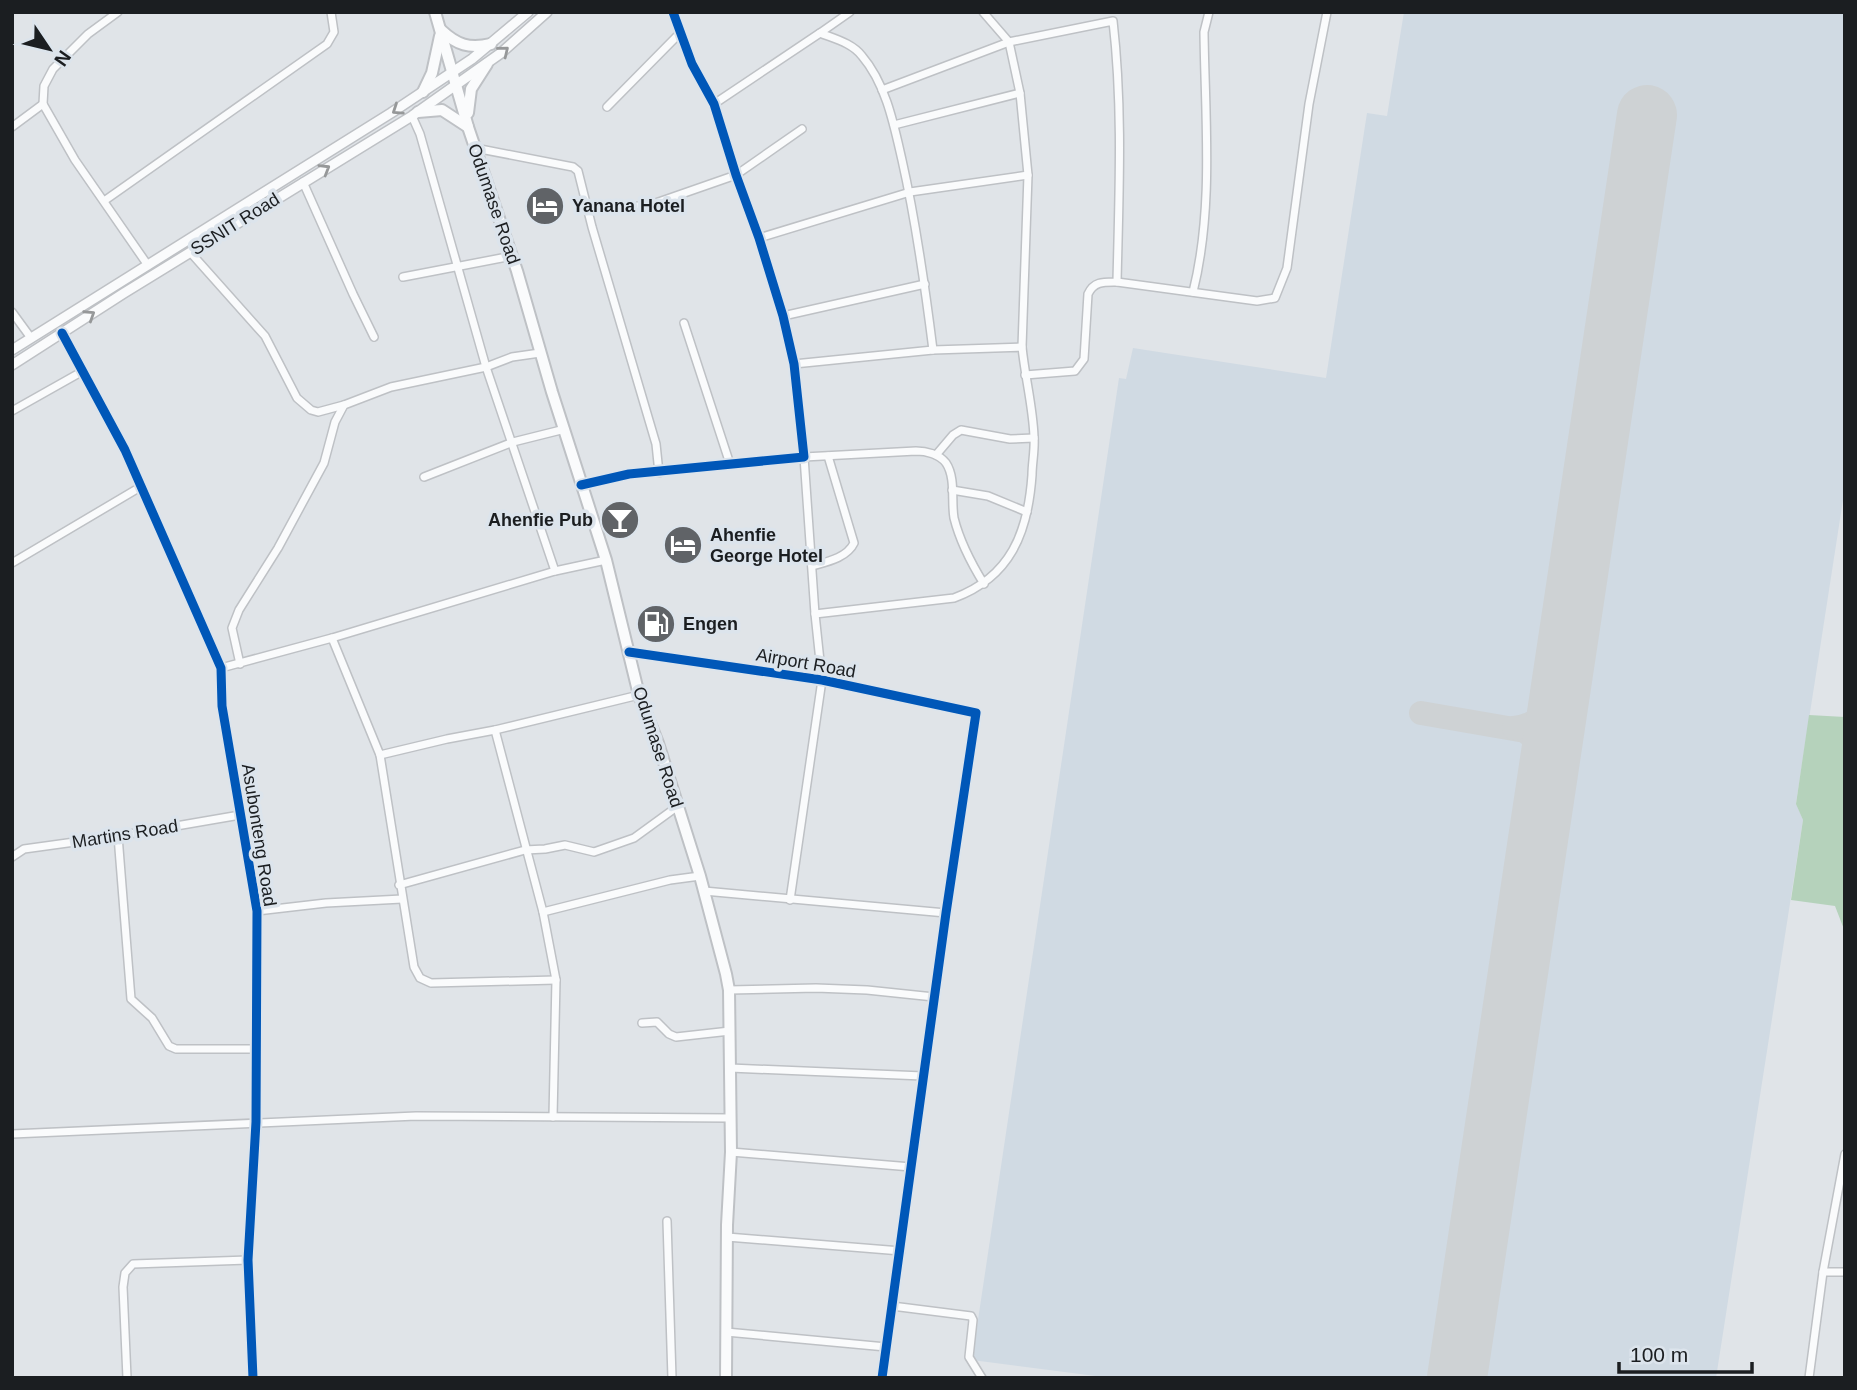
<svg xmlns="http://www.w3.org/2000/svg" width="1857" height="1390" font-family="Arial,sans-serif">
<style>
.built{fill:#d0dae3}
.green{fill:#b5d2bb}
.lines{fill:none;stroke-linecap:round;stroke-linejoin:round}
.taxiway{stroke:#ced2d4;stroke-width:24}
.runway{stroke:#ced2d4;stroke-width:60}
.minor-casing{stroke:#bec1c5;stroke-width:10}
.tertiary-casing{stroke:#bec1c5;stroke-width:12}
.secondary-casing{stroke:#bec1c5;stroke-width:14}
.minor{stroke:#fafbfc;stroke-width:7}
.tertiary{stroke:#fafbfc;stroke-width:9}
.secondary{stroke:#fafbfc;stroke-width:10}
.cycleway-casing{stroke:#dce4ec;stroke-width:13}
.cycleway{stroke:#0057b8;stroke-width:9}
.oneway{stroke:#969899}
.labels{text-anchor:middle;stroke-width:7;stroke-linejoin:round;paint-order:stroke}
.street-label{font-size:18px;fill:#1b1e21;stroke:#dce4ec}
.poi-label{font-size:18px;font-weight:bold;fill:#1b1e21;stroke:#dce4ec;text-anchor:start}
</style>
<rect width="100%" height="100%" fill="#e0e4e8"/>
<path class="built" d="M1404 12H1845V487L1796 803 1803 820 1716 1378H1111L972 1360 1119 378 1126 379 1133 348 1326 378 1367 113 1387 116Z"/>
<path class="green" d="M1809 715 1845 717V932L1835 906 1791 900 1803 820 1796 804Z"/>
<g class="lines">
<g class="taxiway">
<path d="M1421 713 1525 731C1539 741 1544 755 1548 771"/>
<path d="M1514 728C1537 725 1548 714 1560 694"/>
</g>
<path class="runway" d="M1457 1378 1647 115"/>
<g class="minor-casing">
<g id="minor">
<path d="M118 12 88 34 53 69 44 86 43 104 75 160 147 264"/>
<path d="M983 12 1009 42 1020 93 1028 175 1022 347"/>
<path d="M820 33 850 12"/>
<path d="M882 90 1009 42 1113 21C1123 108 1119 194 1117 282 1104 282 1094 281 1088 294L1084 359 1075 371 1025 375"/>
<path d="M714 104 820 33C835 39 852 43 862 56 886 84 894 125 902 160 916 222 925 286 933 350"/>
<path d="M607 107 680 33"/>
<path d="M412 116 420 134 486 367 555 571"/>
<path d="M894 125 1020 93"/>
<path d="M12 127 43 104"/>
<path d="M475 148 573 167 578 171 592 227 656 444 659 473"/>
<path d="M303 182 353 294 374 337"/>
<path d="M104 201 327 44 334 32 331 12"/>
<path d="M638 206H647L736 175 802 129"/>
<path d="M759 238 910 192 1028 175"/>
<path d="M190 252 265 336 297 398 311 410 318 412 344 405"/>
<path d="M403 277 512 256"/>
<path d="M1117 282 1257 301 1275 298 1287 268 1309 104 1327 12"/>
<path d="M1193 292C1214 208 1205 118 1204 32L1209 12"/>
<path d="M12 312 31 338"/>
<path d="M783 316 925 284"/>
<path d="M684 323 730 464"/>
<path d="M62 333 125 450 221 668 222 706 257 911 256 1122 248 1260 253 1378"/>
<path d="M794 364 933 350 1022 347C1025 377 1033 407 1034 437 1035 450 1032 463 1032 475 1028 532 1011 577 954 598L815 614"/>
<path d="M12 411 83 371"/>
<path d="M936 455 953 435 961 430 1010 439 1034 438"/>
<path d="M424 477 513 442 565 429"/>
<path d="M581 485 629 474 804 457 794 364 783 316 759 238 736 175 714 104 692 64 673 12"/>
<path d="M952 490 988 496 1027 512"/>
<path d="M12 563 142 486"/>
<path d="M812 566C826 562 847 558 854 543L828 456"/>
<path d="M332 638 555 571 606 560"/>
<path d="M629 652 822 680 976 713 946 913 882 1378"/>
<path d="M240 664 232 628 239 610 278 548 324 463 335 422 344 405 391 387 486 367 512 357 540 353"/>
<path d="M221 668 332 638 380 755 447 739 495 730 639 695"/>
<path d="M495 730 543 912 556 980 553 1117"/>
<path d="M380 755 414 967 420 978 431 983 556 980"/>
<path d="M118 836 131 999 152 1018 169 1046 176 1049H256"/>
<path d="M12 857 24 849 118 836 240 815"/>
<path d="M399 885 525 850 545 849 565 845 594 852 634 838 678 806"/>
<path d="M704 891 946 913"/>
<path d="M790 900 822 680 815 614 804 457 916 451C926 451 939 454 946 463 956 478 951 501 954 518 960 542 971 563 984 584"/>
<path d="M257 911 326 903 402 899"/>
<path d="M543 912 670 880 700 876"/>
<path d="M729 990 816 988 867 990 934 997"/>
<path d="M642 1023 657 1022 669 1034 676 1037 730 1031"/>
<path d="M730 1068 923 1076"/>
<path d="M12 1134 416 1116 731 1118"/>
<path d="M731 1152 911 1167"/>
<path d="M667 1221 672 1378"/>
<path d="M727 1237 901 1251"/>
<path d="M1823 1272H1845"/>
<path d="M892 1306 971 1316 973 1320 969 1357 982 1378"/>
<path d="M726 1332 886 1347"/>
<path d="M127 1378 123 1287 125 1273 133 1264 248 1260"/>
<path d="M1809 1378 1823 1272 1845 1154"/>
</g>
</g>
<g class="tertiary-casing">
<g id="tertiary">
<path d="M12 350 391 113 472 59 528 12"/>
<path d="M12 365 124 293 412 116 501 53 547 12"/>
</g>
</g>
<g class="secondary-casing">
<g id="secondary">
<path d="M435 12 468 127 517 271 552 392 606 560 639 695 658 743 700 876 726 974 729 990 731 1152 727 1225 726 1378"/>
<path d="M441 30C457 45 469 49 491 44"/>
<path d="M423 92 432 73 440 36"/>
<path d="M418 112 442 110 468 127"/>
<path d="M468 113 471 89 487 64"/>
</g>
</g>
<use href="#minor" class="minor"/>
<use href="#tertiary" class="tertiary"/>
<use href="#secondary" class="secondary"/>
<g class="cycleway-casing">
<g id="cycleway">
<path d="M62 333 125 450 221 668 222 706 257 911 256 1122 248 1260 253 1378"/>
<path d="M581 485 629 474 804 457 794 364 783 316 759 238 736 175 714 104 692 64 673 12"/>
<path d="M629 652 822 680 976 713 946 913 882 1378"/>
</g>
</g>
<use href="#cycleway" class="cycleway"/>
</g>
<defs><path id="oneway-chevron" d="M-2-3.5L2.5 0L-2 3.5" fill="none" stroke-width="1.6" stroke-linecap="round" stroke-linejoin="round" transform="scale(1.75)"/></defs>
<g class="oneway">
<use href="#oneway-chevron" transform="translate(504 51) rotate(-39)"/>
<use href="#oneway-chevron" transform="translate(397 110) rotate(146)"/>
<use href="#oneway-chevron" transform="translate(325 169) rotate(-31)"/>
<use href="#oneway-chevron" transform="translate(90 315) rotate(-33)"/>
</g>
<defs>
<g id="hotel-disc" transform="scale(2.0125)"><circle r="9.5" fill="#606367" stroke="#dce4ec"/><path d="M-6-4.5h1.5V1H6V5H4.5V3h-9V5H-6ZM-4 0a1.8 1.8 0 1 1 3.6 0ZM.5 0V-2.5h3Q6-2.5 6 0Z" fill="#fff"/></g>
<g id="bar-disc" transform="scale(2.0125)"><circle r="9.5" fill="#606367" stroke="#dce4ec"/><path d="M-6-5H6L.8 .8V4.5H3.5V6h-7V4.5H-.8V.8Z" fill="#fff"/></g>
<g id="fuel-disc" transform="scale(2.0125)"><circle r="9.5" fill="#606367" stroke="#dce4ec"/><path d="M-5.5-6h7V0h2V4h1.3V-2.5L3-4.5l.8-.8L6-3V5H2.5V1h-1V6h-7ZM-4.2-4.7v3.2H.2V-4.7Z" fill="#fff"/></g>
</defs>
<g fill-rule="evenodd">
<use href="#hotel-disc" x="545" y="206"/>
<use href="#bar-disc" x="620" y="520"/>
<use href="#hotel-disc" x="683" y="545"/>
<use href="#fuel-disc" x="656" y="624"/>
</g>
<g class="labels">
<g class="street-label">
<text transform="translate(494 204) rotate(71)" y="6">Odumase Road</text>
<text transform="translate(235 224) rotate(-32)" y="6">SSNIT Road</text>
<text transform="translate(806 663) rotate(10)" y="6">Airport Road</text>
<text transform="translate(658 747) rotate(72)" y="6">Odumase Road</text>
<text transform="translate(125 834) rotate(-9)" y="6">Martins Road</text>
<text transform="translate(259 835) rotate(81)" y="6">Asubonteng Road</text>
</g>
<g class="poi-label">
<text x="572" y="212">Yanana Hotel</text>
<text x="593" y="526" text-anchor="end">Ahenfie Pub</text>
<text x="710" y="541">Ahenfie<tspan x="710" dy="21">George Hotel</tspan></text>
<text x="683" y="630">Engen</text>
</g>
</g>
<rect width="1857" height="1390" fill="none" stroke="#1b1e21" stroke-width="28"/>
<g transform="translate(49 49) rotate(125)" stroke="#dce4ec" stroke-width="5" paint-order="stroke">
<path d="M0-5L12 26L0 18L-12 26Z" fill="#1b1e21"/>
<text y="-10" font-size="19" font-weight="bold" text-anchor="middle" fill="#1b1e21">N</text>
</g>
<path d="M1619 1362v10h133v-10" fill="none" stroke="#1b1e21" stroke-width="3.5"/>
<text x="1630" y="1362" font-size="21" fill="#1b1e21" stroke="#dce4ec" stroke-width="5" paint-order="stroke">100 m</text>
</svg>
